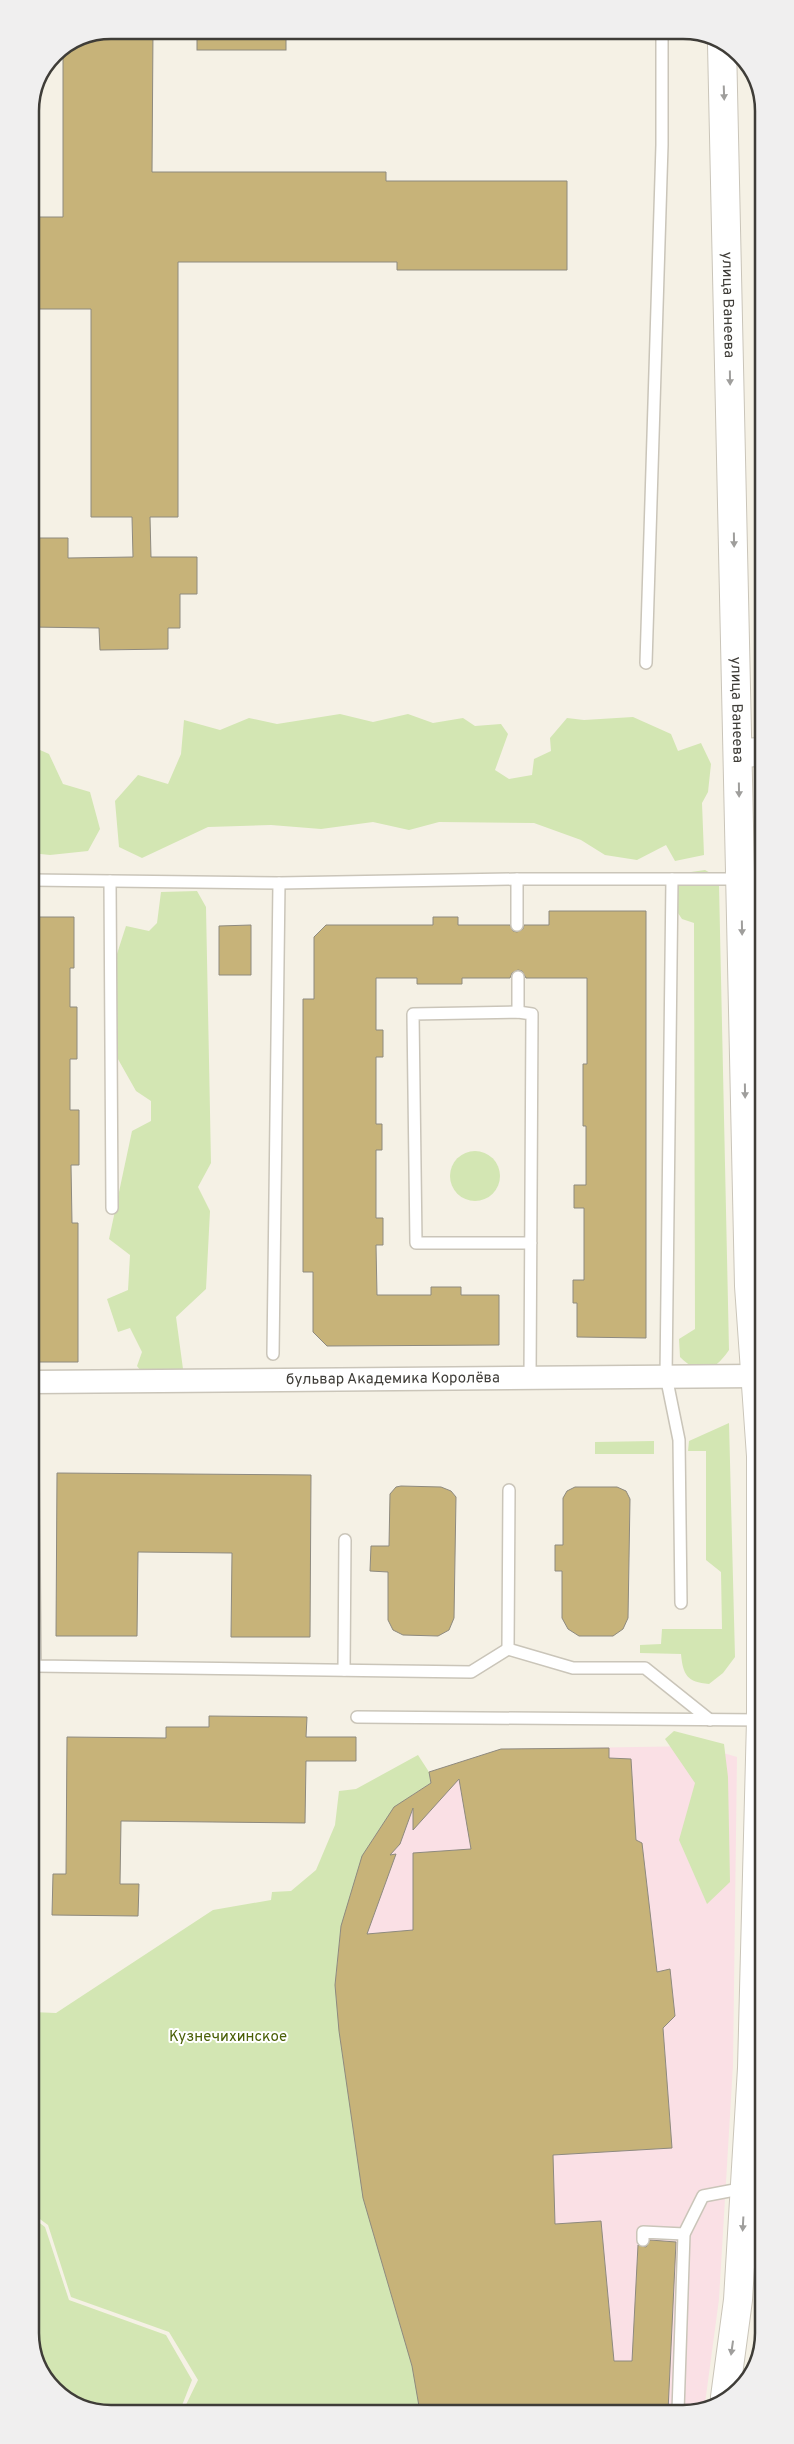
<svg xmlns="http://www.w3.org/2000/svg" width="794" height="2444" font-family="Overpass,sans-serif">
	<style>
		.industrial { fill: #fae0e5 }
		.green { fill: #d3e6b3 }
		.building { fill: #c7b379; stroke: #8e8a7f; fill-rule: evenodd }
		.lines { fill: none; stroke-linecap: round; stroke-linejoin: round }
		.service-casing { stroke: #cac5b9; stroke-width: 14 }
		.minor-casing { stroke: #cac5b9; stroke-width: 25 }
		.tertiary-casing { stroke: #cac5b9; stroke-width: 30 }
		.secondary-casing { stroke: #cac5b9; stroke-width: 30 }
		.service { stroke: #fff; stroke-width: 11 }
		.minor { stroke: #fff; stroke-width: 22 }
		.tertiary { stroke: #fff; stroke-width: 28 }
		.secondary { stroke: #fff; stroke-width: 28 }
		.oneway { fill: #9f9e9c }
		.labels { text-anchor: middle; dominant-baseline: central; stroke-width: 4; stroke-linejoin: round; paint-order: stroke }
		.street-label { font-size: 15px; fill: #3f3d38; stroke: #fff }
		.park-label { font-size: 15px; fill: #495f06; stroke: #fff }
		.rim { fill: none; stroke: #3f3d38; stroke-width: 2.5 }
	</style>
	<rect width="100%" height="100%" fill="#f5f1e5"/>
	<polygon class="industrial" points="700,1746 737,1757 733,2065 719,2299 704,2411 420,2413 339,2031 335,1985 341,1926 362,1856 394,1807 431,1783 429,1772 501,1749"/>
	<g class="green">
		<polygon points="340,714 373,722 408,714 433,723 463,718 475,726 501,724 508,734 495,770 509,779 532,775 534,759 551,751 550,738 567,718 584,720 633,717 671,734 678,751 701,743 711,764 708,792 702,803 704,855 675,861 666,845 637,860 605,855 581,840 534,823 439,822 409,830 373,822 321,829 271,825 208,827 142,858 119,847 115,801 138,775 168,784 181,754 184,720 220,730 249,718 277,724"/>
		<polygon points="31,746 49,754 63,784 90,792 100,829 88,851 50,855 31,853"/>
		<path d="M705 870 714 875 719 885 729 1350C714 1372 700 1377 680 1357L679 1339 695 1329 694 923 682 919 676 910V883L684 873Z"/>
		<polygon points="197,891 206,907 211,1163 198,1187 210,1211 206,1289 176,1317 183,1369 172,1384 151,1384 137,1366 142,1352 130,1328 118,1332 107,1299 128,1290 130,1255 109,1239 132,1131 151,1121 151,1101 136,1091 110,1045 115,960 126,926 149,931 157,923 161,892"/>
		<circle cx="475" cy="1176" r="25"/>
		<path d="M729 1423 735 1657 723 1673 709 1684C687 1682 683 1675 681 1654L640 1653V1645L661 1644 662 1629H722L721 1572 706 1560V1451H688L689 1441Z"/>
		<polygon points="654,1441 654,1454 595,1454 595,1442"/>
		<polygon points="674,1731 724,1744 728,1777 730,1882 707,1904 679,1840 695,1783 665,1739"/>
		<polygon points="418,1755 429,1772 431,1783 412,1795 411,1804 385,1821 371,1842 363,1886 341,1926 335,1985 422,2375 425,2412 182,2413 198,2380 169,2332 71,2297 48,2225 33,2214 32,2012 56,2013 213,1910 271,1900 272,1892 291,1891 316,1870 335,1825 339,1791 356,1789"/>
		<polygon points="33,2218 45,2227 69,2300 166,2335 192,2380 179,2413 105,2414 58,2394 33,2354"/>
	</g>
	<g class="building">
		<polygon points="110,30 153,30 152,172 386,172 386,181 567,181 567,270 397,270 397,262 178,262 178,517 150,517 151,557 197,557 197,594 180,594 180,628 168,628 168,649 100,650 99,628 31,627 31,538 68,538 68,558 133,557 132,517 91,517 91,309 30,309 30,217 63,217 63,49"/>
		<rect x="197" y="30" width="89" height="20"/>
		<polygon points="549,911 646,911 646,1338 577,1337 577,1303 573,1303 573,1280 584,1280 584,1208 574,1208 574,1185 586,1185 586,1126 583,1126 583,1064 587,1064 587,978 526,978 522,971 518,970 512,973 510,978 462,978 462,984 417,984 417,978 376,978 376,1030 383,1030 383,1057 376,1057 376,1124 382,1124 382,1150 376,1150 376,1218 383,1218 383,1245 376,1245 377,1295 431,1295 431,1287 461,1287 461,1295 499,1295 499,1345 327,1346 313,1332 313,1272 303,1272 303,999 314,999 314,937 326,925 433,925 433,917 458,917 458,925 510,925 513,931 517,932 523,929 524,925 549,925"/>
		<polygon points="31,917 74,917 74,968 70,968 70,1007 77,1007 77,1059 70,1059 70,1110 79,1110 79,1165 71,1165 72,1223 78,1223 78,1362 32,1362"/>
		<polygon points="251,925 251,975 219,975 219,926"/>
		<polygon points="57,1473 311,1475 310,1637 231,1637 232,1553 138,1552 137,1636 56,1636"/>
		<polygon points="401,1486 441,1487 451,1491 456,1497 454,1618 449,1630 438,1636 403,1635 393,1630 388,1620 388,1572 370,1571 371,1546 389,1546 390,1494 396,1487"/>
		<polygon points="575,1487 617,1487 626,1491 630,1499 628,1618 623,1629 613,1636 579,1636 568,1629 562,1618 562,1571 555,1571 555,1545 563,1545 563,1498 567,1491"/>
		<polygon points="209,1716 307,1717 306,1737 356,1737 356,1761 306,1761 305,1823 121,1821 120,1884 139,1884 138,1916 52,1915 53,1874 66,1874 67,1737 166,1738 166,1727 209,1727"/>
		<path d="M609 1748V1758L631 1759 636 1840 642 1843 657 1972 670 1969 675 2016 663 2028 672 2148 553 2155 555 2224 601 2221 614 2361H632L638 2245 646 2247 650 2240 676 2242 668 2411 420 2412 412 2366 363 2198 339 2031 335 1985 341 1926 362 1856 394 1807 431 1783 429 1772 501 1749ZM459 1779 471 1849 413 1853V1930L367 1934 396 1854 390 1855 400 1844 413 1808V1830Z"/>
	</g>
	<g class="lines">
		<defs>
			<g id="service">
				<polyline points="646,663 662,145 662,30"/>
				<polyline points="517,879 517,925"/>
				<polyline points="672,879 666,1376 679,1440 681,1603"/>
				<polyline points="31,880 279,883 517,879 741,879"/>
				<polyline points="110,881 112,1208"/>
				<polyline points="518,977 518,1012"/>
				<polyline points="273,1354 279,883"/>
				<polyline points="530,1378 532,1014 518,1012 413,1014 416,1243 531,1243"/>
				<polyline points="32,1382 35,1666 471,1672 508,1649 573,1668 645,1668 710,1720"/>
				<polyline points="508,1649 509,1490"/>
				<polyline points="344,1670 345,1540"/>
				<polyline points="357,1717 762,1720"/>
				<polyline points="643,2240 643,2232 684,2234"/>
				<polyline points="678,2411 684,2234 703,2196 745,2188"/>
			</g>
			<g id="minor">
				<path id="s1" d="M32 1382 756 1376"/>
			</g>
			<polyline id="tertiary" points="738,753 762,752"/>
			<g id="secondary">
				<path id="s2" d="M722 44 749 1286 761 1456V1720L752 2068 738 2300 725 2397"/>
			</g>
		</defs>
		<use href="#service" class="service-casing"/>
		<use href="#minor" class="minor-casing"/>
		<use href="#tertiary" class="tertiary-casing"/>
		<use href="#secondary" class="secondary-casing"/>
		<use href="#service" class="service"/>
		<use href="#minor" class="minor"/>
		<use href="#tertiary" class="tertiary"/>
		<use href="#secondary" class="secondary"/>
	</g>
	<defs><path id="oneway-solid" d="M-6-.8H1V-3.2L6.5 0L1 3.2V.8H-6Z" transform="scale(1.25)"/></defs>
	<g class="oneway">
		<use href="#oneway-solid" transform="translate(724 93) rotate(88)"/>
		<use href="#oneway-solid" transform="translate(730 378) rotate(89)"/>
		<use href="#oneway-solid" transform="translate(734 540) rotate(89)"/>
		<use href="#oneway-solid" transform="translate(739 790) rotate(89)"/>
		<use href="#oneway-solid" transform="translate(742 928) rotate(89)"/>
		<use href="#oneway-solid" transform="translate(745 1091) rotate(89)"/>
		<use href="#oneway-solid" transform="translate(743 2224) rotate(93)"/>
		<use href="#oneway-solid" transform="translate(732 2348) rotate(98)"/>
	</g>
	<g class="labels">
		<g class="street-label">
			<text stroke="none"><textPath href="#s2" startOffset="261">улица Ванеева</textPath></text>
			<text stroke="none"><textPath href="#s2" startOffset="666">улица Ванеева</textPath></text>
			<text stroke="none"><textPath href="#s1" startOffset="361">бульвар Академика Королёва</textPath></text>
		</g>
		<g class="park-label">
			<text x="228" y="2037">Кузнечихинское</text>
		</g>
	</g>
	<path d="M0 0H794V2444H0ZM111 39H683A72 72 0 0 1 755 111V2333A72 72 0 0 1 683 2405H111A72 72 0 0 1 39 2333V111A72 72 0 0 1 111 39Z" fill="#f0efef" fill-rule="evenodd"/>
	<path class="rim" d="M111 39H683A72 72 0 0 1 755 111V2333A72 72 0 0 1 683 2405H111A72 72 0 0 1 39 2333V111A72 72 0 0 1 111 39Z"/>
</svg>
